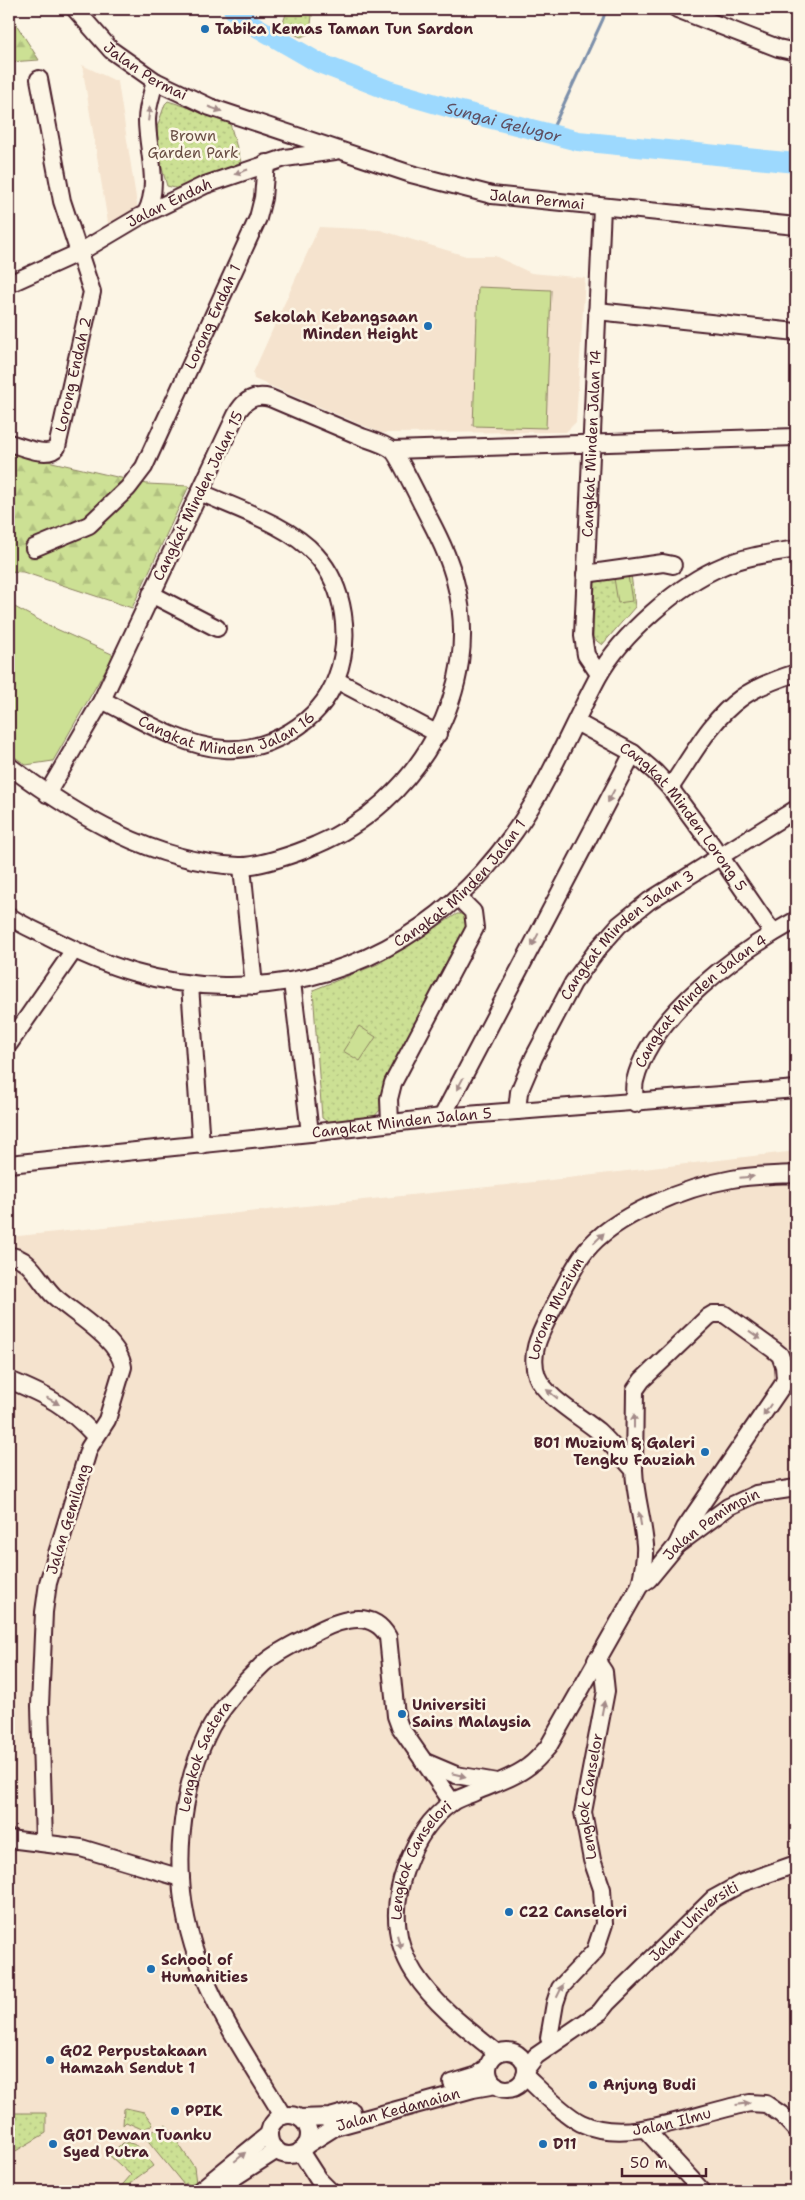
<svg xmlns="http://www.w3.org/2000/svg" width="805" height="2200" font-family="'Shantell Sans',sans-serif">
	<style>
		.built { fill: #f5e3ce }
		.grass { fill: url(#grass-dots); stroke: #8b8060 }
		.forest { fill: url(#forest-firs); stroke: #8b8060 }
		.garden { fill: #cce094; stroke: #8b8060 }
		.lines { fill: none; stroke-linecap: round; stroke-linejoin: round }
		.stream { stroke: #7c8faa; stroke-width: 3 }
		.river { stroke: #9dd9fe; stroke-width: 20 }
		.minor-casing { stroke: #4a1f2b; stroke-width: 20 }
		.minor { stroke: #fcf5e5; stroke-width: 16 }
		.oneway { fill: #a38a88 }
		.poi-dot { fill: #1f6fb2; stroke: #fcf5e5; stroke-width: 2 }
		.labels { text-anchor: middle; dominant-baseline: central; stroke-width: 5; stroke-linejoin: round; paint-order: stroke }
		.poi-label { font-size: 15px; font-weight: bold; fill: #4a1f2b; stroke: #fcf5e5; text-anchor: start }
		.street-label { font-size: 15px; fill: #4a1f2b; stroke: #fcf5e5 }
		.park-label { font-size: 15px; fill: #6a4f45; stroke: #fcf5e5 }
		.water-label { font-size: 16px; font-style: italic; fill: #5f4e60; stroke: #fcf5e5 }
	</style>
	<defs>
		<pattern id="grass-dots" width="8" height="8" patternUnits="userSpaceOnUse" patternTransform="scale(1.25)"><rect width="8" height="8" fill="#cce094"/><path d="M2 2h.1M6 6h.1" fill="none" stroke="#b1c080" stroke-width="1.8" stroke-linecap="round"/></pattern>
		<pattern id="forest-firs" width="22" height="20" patternUnits="userSpaceOnUse" patternTransform="scale(1.25)"><rect width="22" height="20" fill="#cce094"/><path d="M5 1l3.5 6h-7zM16 11l3.5 6h-7z" fill="#b1c080"/></pattern>
	</defs>
	<rect width="100%" height="100%" fill="#fcf5e5"/>
	<filter id="ink" filterUnits="userSpaceOnUse"><feTurbulence type="fractalNoise" baseFrequency=".02" numOctaves="2"/><feDisplacementMap in="SourceGraphic" scale="10" xChannelSelector="R" yChannelSelector="G"/><feConvolveMatrix kernelMatrix="1 2 1 2 8 2 1 2 1" color-interpolation-filters="sRGB"/></filter>
	<g filter="url(#ink)">
		<g class="built">
			<polygon points="82,65 118,82 139,217 110,235"/>
			<polygon points="319,227 380,230 466,256 495,256 531,273 585,278 576,422 566,432 381,433 254,379 253,373"/>
			<polygon points="796,1151 796,2191 9,2191 9,1237 534,1182"/>
		</g>
		<g class="grass">
			<polygon points="287,11 312,15 310,33 301,37 281,29"/>
			<polygon points="168,101 229,120 241,162 179,189 167,186 158,154 157,127 165,104"/>
			<polygon points="631,574 635,607 602,645 593,638 595,579"/>
			<polygon points="457,914 462,914 466,918 466,926 384,1082 381,1109 372,1119 330,1124 322,1118 313,990 378,964"/>
			<polygon points="126,2108 144,2112 153,2124 144,2130 126,2122 123,2125 124,2109"/>
			<polygon points="9,2113 46,2113 46,2133 9,2155"/>
			<polygon points="166,2125 194,2167 196,2183 193,2186 186,2183 184,2185 145,2137 155,2130 156,2131"/>
			<path d="M123 2143C139 2141 145 2155 153 2166L134 2180 126 2191H117L131 2175 110 2156Z"/>
		</g>
		<g class="forest">
			<polygon points="9,13 39,60 9,62"/>
			<polygon points="9,452 147,484 189,486 132,608 23,572 9,571"/>
		</g>
		<g class="garden">
			<polygon points="478,287 551,290 546,428 473,426"/>
			<polygon points="628,576 632,601 618,603 614,578"/>
			<polygon points="9,604 52,627 114,655 53,761 26,765 9,753"/>
			<polygon points="359,1026 376,1037 360,1061 343,1051"/>
		</g>
		<g class="lines">
			<polyline class="stream" points="550,134 603,19 606,9"/>
			<path class="river" id="s1" d="M233 9 241 18 319 63 388 90 457 110 578 141 796 163"/>
			<defs>
				<g id="minor">
					<path id="s2" d="M75 9 111 50 155 81 210 107 411 174 492 195 796 226"/>
					<polyline points="677,9 778,48 796,52"/>
					<path d="M146 213C161 185 147 150 147 120 147 107 152 94 155 81"/>
					<path id="s3" d="M9 284 80 252 139 217 205 185 285 158 335 151"/>
					<polyline points="597,311 796,332"/>
					<path id="s4" d="M9 443C21 446 48 459 57 447L92 292 62 201 39 79"/>
					<polyline points="393,450 796,437"/>
					<path id="s5" d="M34 548 89 525 128 488 144 467 258 218 263 198 266 163"/>
					<polyline points="585,574 663,563 673,565"/>
					<polyline points="151,594 217,628"/>
					<path id="s6" d="M599 674 586 655 583 636 602 207"/>
					<polyline points="336,680 438,734"/>
					<path id="s7" d="M102 700C140 719 181 746 224 749 269 752 320 722 336 679 352 638 345 587 316 555 289 525 237 509 200 492"/>
					<path id="s8" d="M576 722 633 753 655 772 670 788 720 856 773 933"/>
					<path d="M9 766C77 816 152 862 239 866 258 867 298 853 316 845 416 804 485 689 455 581 450 560 440 539 430 520 424 509 398 454 392 450 385 444 370 440 362 437 331 424 301 411 270 398 254 394 244 400 236 415L102 700 47 794"/>
					<path d="M670 788C691 758 710 720 741 698 757 686 777 679 796 673"/>
					<polyline points="242,867 254,986"/>
					<path id="s9" d="M9 916C21 925 35 930 48 937 107 967 158 985 224 986 360 988 466 916 534 802 558 761 576 718 598 677 621 635 679 584 723 566 746 556 772 553 796 549"/>
					<polyline points="292,982 310,1133"/>
					<polyline points="190,985 201,1145"/>
					<polyline points="9,1044 74,950"/>
					<path id="s10" d="M635 1104C635 1096 633 1088 635 1081 651 1014 740 951 796 920"/>
					<path id="s11" d="M517 1111 519 1092 534 1057 573 983 597 950 619 925 649 901 796 809"/>
					<polyline points="442,1117 633,753"/>
					<polyline points="390,1123 389,1099 393,1083 475,928 473,912 459,898"/>
					<path id="s12" d="M9 1164 310 1133 442 1117 796 1089"/>
					<path d="M9 1256C30 1256 40 1283 54 1296 74 1314 119 1339 123 1367L107 1420 89 1448 48 1583 44 1612 40 1706 44 1842"/>
					<path d="M9 1380C46 1395 68 1406 95 1436"/>
					<polyline points="634,1470 635,1390 642,1380 708,1317 713,1314 724,1314 774,1350 780,1355 784,1366 785,1379 782,1386 685,1528 677,1545"/>
					<path id="s13" d="M640 1585 649 1579 677 1545 728 1507 756 1494 796 1488"/>
					<polyline points="423,1761 456,1775 497,1782"/>
					<polyline points="9,1839 81,1848 181,1878"/>
					<path id="s14" d="M549 2038 555 2003 560 1988 595 1951 604 1924 602 1889 592 1860 583 1812 606 1691 604 1672 596 1660"/>
					<circle cx="507" cy="2070" r="19"/>
					<path id="s15" d="M497 2053C434 2003 373 1957 406 1867 415 1842 429 1819 451 1803 457 1798 467 1796 475 1792 493 1784 514 1778 529 1766 536 1761 542 1754 548 1747L640 1585C643 1572 646 1559 645 1545 643 1520 635 1496 634 1470 622 1457 611 1443 598 1431 581 1417 544 1396 537 1376 528 1351 543 1329 553 1308 563 1289 572 1269 585 1252 613 1215 687 1187 732 1179 753 1175 775 1175 796 1174"/>
					<path id="s16" d="M526 2069 536 2056 600 2012 607 2003 713 1899 742 1883 796 1864"/>
					<path id="s17" d="M525 2076C540 2090 563 2114 581 2123 629 2146 701 2111 750 2103L766 2104 782 2115 796 2130"/>
					<polyline points="452,2083 478,2075 488,2067"/>
					<circle cx="289" cy="2135" r="20"/>
					<path id="s18" d="M283 2116C237 2039 186 1972 181 1879 178 1832 187 1777 207 1735 217 1712 245 1681 263 1664 275 1653 290 1646 305 1638 329 1624 370 1604 388 1637L396 1716 400 1727 452 1802"/>
					<polyline points="300,2118 330,2117 352,2111"/>
					<polyline points="645,2129 702,2191"/>
					<path id="s19" d="M305 2146 335 2127 473 2089 496 2085"/>
					<polyline points="300,2151 318,2179 330,2191"/>
					<polyline points="199,2191 269,2134"/>
					<polyline points="216,2191 227,2182 277,2150"/>
				</g>
			</defs>
			<use href="#minor" class="minor-casing"/>
			<use href="#minor" class="minor"/>
		</g>
		<defs><path id="oneway-solid" d="M-6-.8H1V-3.2L6.5 0L1 3.2V.8H-6Z" transform="scale(1.25)"/></defs>
		<g class="oneway">
			<use href="#oneway-solid" transform="translate(215 109) rotate(19)"/>
			<use href="#oneway-solid" transform="translate(149 114) rotate(-83)"/>
			<use href="#oneway-solid" transform="translate(241 172) rotate(161)"/>
			<use href="#oneway-solid" transform="translate(611 796) rotate(118)"/>
			<use href="#oneway-solid" transform="translate(535 940) rotate(118)"/>
			<use href="#oneway-solid" transform="translate(460 1084) rotate(118)"/>
			<use href="#oneway-solid" transform="translate(747 1177) rotate(-5)"/>
			<use href="#oneway-solid" transform="translate(599 1238) rotate(-45)"/>
			<use href="#oneway-solid" transform="translate(755 1335) rotate(36)"/>
			<use href="#oneway-solid" transform="translate(552 1394) rotate(-141)"/>
			<use href="#oneway-solid" transform="translate(53 1401) rotate(29)"/>
			<use href="#oneway-solid" transform="translate(767 1410) rotate(123)"/>
			<use href="#oneway-solid" transform="translate(634 1421) rotate(-90)"/>
			<use href="#oneway-solid" transform="translate(640 1519) rotate(-100)"/>
			<use href="#oneway-solid" transform="translate(603 1708) rotate(-79)"/>
			<use href="#oneway-solid" transform="translate(459 1775) rotate(14)"/>
			<use href="#oneway-solid" transform="translate(399 1942) rotate(75)"/>
			<use href="#oneway-solid" transform="translate(560 1991) rotate(-64)"/>
			<use href="#oneway-solid" transform="translate(743 2104) rotate(-8)"/>
			<use href="#oneway-solid" transform="translate(240 2157) rotate(-40)"/>
		</g>
	</g>
	<g class="poi-dot">
		<circle cx="205" cy="29" r="5"/>
		<circle cx="428" cy="326" r="5"/>
		<circle cx="705" cy="1452" r="5"/>
		<circle cx="402" cy="1714" r="5"/>
		<circle cx="509" cy="1912" r="5"/>
		<circle cx="151" cy="1969" r="5"/>
		<circle cx="50" cy="2060" r="5"/>
		<circle cx="593" cy="2085" r="5"/>
		<circle cx="175" cy="2111" r="5"/>
		<circle cx="53" cy="2144" r="5"/>
		<circle cx="543" cy="2144" r="5"/>
	</g>
	<g class="labels">
		<g class="poi-label">
			<text x="215" y="29">Tabika Kemas Taman Tun Sardon</text>
			<text x="418" y="317" text-anchor="end">Sekolah Kebangsaan<tspan x="418" dy="17">Minden Height</tspan></text>
			<text x="695" y="1443" text-anchor="end">B01 Muzium &amp; Galeri<tspan x="695" dy="17">Tengku Fauziah</tspan></text>
			<text x="412" y="1705">Universiti<tspan x="412" dy="17">Sains Malaysia</tspan></text>
			<text x="519" y="1912">C22 Canselori</text>
			<text x="161" y="1960">School of<tspan x="161" dy="17">Humanities</tspan></text>
			<text x="60" y="2051">G02 Perpustakaan<tspan x="60" dy="17">Hamzah Sendut 1</tspan></text>
			<text x="603" y="2085">Anjung Budi</text>
			<text x="185" y="2111">PPIK</text>
			<text x="63" y="2135">G01 Dewan Tuanku<tspan x="63" dy="17">Syed Putra</tspan></text>
			<text x="553" y="2144">D11</text>
		</g>
		<g class="street-label">
			<text stroke="none"><textPath href="#s2" startOffset="95">Jalan Permai</textPath></text>
			<text stroke="none"><textPath href="#s2" startOffset="510">Jalan Permai</textPath></text>
			<text stroke="none"><textPath href="#s3" startOffset="180">Jalan Endah</textPath></text>
			<text stroke="none"><textPath href="#s5" startOffset="305">Lorong Endah 1</textPath></text>
			<text stroke="none"><textPath href="#s4" startOffset="125">Lorong Endah 2</textPath></text>
			<text stroke="none"><textPath href="#s6" startOffset="235">Cangkat Minden Jalan 14</textPath></text>
			<text transform="translate(198 496) rotate(-64)">Cangkat Minden Jalan 15</text>
			<text stroke="none"><textPath href="#s7" startOffset="136">Cangkat Minden Jalan 16</textPath></text>
			<text stroke="none"><textPath href="#s8" startOffset="146">Cangkat Minden Lorong 5</textPath></text>
			<text stroke="none"><textPath href="#s9" startOffset="496">Cangkat Minden Jalan 1</textPath></text>
			<text stroke="none"><textPath href="#s11" startOffset="214">Cangkat Minden Jalan 3</textPath></text>
			<text stroke="none"><textPath href="#s10" startOffset="129">Cangkat Minden Jalan 4</textPath></text>
			<text stroke="none"><textPath href="#s12" startOffset="395">Cangkat Minden Jalan 5</textPath></text>
			<text stroke="none"><textPath href="#s15" startOffset="930">Lorong Muzium</textPath></text>
			<text transform="translate(68 1519) rotate(-73)">Jalan Gemilang</text>
			<text stroke="none"><textPath href="#s13" startOffset="95">Jalan Pemimpin</textPath></text>
			<text stroke="none"><textPath href="#s18" startOffset="388">Lengkok Sastera</textPath></text>
			<text stroke="none"><textPath href="#s14" startOffset="261">Lengkok Canselor</textPath></text>
			<text stroke="none"><textPath href="#s15" startOffset="238">Lengkok Canselori</textPath></text>
			<text stroke="none"><textPath href="#s16" startOffset="225">Jalan Universiti</textPath></text>
			<text stroke="none"><textPath href="#s19" startOffset="101">Jalan Kedamaian</textPath></text>
			<text stroke="none"><textPath href="#s17" startOffset="166">Jalan Ilmu</textPath></text>
		</g>
		<g class="park-label">
			<text x="193" y="136">Brown<tspan x="193" dy="17">Garden Park</tspan></text>
		</g>
		<g class="water-label">
			<text stroke="none"><textPath href="#s1" startOffset="296">Sungai Gelugor</textPath></text>
		</g>
	</g>
	<rect width="805" height="2200" fill="none" stroke="#fcf5e5" stroke-width="30"/>
	<rect x="15" y="15" width="775" height="2170" fill="none" stroke="#4a1f2b" stroke-width="2" filter="url(#ink)"/>
	<path d="M622 2168v8h84v-8" fill="none" stroke="#4a1f2b" stroke-width="2.5"/>
	<text x="630" y="2168" font-size="15" fill="#4a1f2b" stroke="#fcf5e5" stroke-width="4" paint-order="stroke">50 m</text>
</svg>
